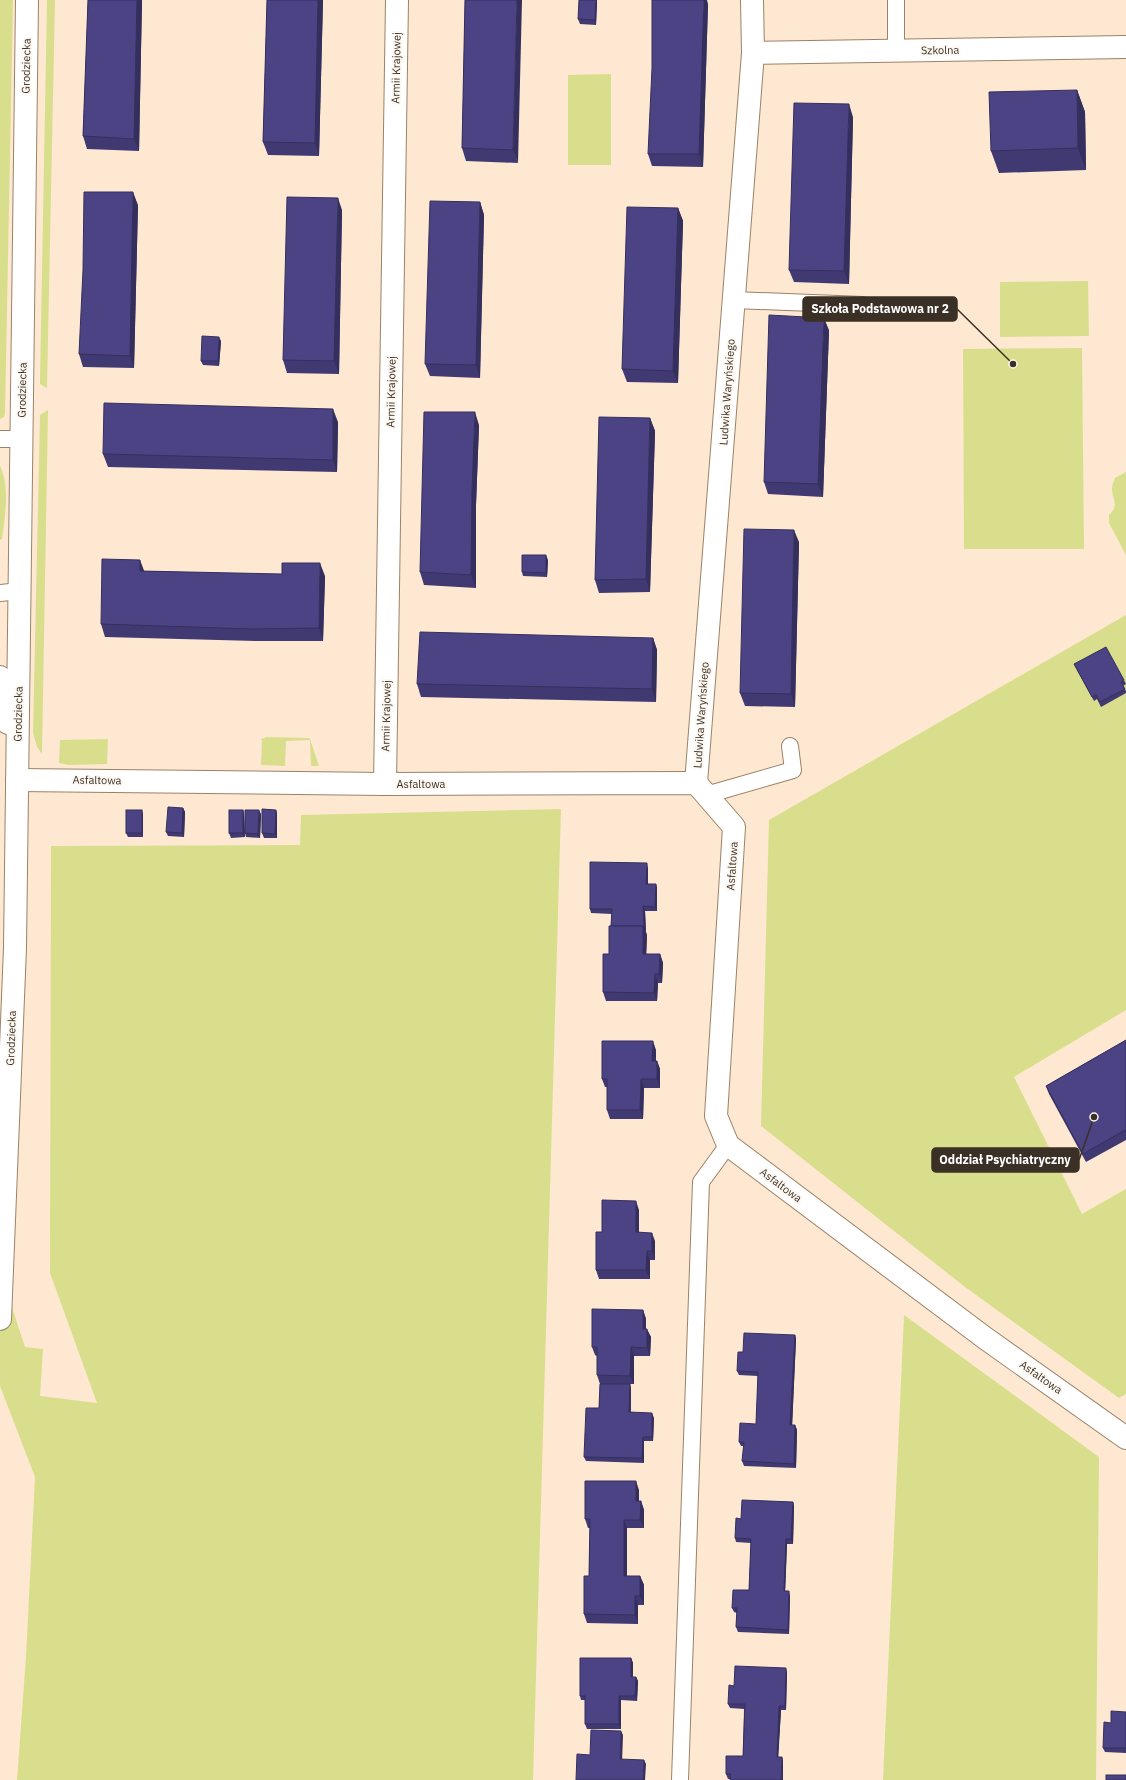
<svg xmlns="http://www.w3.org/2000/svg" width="1126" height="1780" font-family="'IBM Plex Sans',sans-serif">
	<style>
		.green { fill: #d9de8d }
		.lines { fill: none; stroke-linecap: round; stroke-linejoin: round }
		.service-casing { stroke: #9b8267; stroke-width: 18 }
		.minor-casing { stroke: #9b8267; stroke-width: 24 }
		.tertiary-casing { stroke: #9b8267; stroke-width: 24 }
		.service { stroke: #fff; stroke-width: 16 }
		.minor { stroke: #fff; stroke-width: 22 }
		.tertiary { stroke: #fff; stroke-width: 22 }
		.wall { fill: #413a72 }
		.shaded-wall { fill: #352f5d }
		.building { fill: #4c4385; stroke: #352f5d }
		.labels { text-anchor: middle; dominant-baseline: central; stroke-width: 4; stroke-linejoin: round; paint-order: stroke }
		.street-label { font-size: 11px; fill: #3b3025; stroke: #fef8f2 }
		.leader { fill: none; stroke: #3b3025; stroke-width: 1.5 }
		.callout-dot { fill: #3b3025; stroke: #fef8f2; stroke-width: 1.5 }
		.callout { fill: #3b3025; stroke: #3b3025; stroke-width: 1.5 }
		.callout-label { font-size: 12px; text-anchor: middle; font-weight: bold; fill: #fff }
	</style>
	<rect width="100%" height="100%" fill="#fee8d1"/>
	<g class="green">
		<polygon points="0,0 13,0 5,413 4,417 0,419"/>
		<polygon points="47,0 55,0 47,388 40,384 40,380"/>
		<polygon points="611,74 611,165 568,165 568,75"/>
		<polygon points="1088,281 1089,336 1000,337 1000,282"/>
		<polygon points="1082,348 1084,549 964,549 963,349"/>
		<polygon points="48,410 42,754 37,747 33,733 40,415"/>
		<path d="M0 466C10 485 5 518 2 539L0 540Z"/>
		<path d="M1126 472V555L1109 523V515C1120 504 1112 500 1112 488 1112 485 1114 481 1115 478Z"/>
		<polygon points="1126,615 1126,1010 1014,1077 1082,1214 1126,1189 1126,1394 1119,1398 965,1287 761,1126 769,820"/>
		<polygon points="266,737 309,738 310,739 319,766 311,766 310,740 286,741 285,766 261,765 262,740 260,740"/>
		<polygon points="108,739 107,764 69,765 59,763 60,740"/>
		<polygon points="561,809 533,1780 17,1780 26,1657 35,1477 0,1386 0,1271 25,1347 43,1349 40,1396 97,1403 50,1273 51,846 300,845 301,815"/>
		<polygon points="904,1315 1099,1457 1096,1780 883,1780"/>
	</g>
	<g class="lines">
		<defs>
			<g id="service">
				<polyline points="896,0 896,51"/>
				<polyline points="734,300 863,305"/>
				<polyline points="0,439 21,439"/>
				<polyline points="0,593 20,591"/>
				<polyline points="706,795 793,770 790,746"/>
				<polyline points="680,1780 701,1182 728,1145"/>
			</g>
			<g id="minor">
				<polyline points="753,53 1126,47"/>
				<polyline points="17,780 385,784 696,783 734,827 716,1116 728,1145 985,1338 1126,1438"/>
				<polyline points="696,783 753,53 752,0"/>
				<polyline points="385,784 397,0"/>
			</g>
			<g id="tertiary">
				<polyline points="0,677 8,723"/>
				<polyline points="0,1319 15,948 27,0"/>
			</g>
		</defs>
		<use href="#service" class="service-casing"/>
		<use href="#minor" class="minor-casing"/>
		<use href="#tertiary" class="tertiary-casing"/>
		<use href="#service" class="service"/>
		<use href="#minor" class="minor"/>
		<use href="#tertiary" class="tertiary"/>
	</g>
	<g class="wall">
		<polygon points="88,0 142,0 139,151 87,149 83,136"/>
		<polygon points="267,0 323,0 319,156 268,155 263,142"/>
		<polygon points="465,0 518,163 466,161 462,148"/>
		<polygon points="597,2 596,25 580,24 578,19"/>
		<polygon points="708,4 703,167 652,166 648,154"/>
		<polygon points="1077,90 1085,112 1086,170 999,173 991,151"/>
		<polygon points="853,117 849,284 794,282 789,270"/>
		<polygon points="480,202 484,215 480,378 430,376 425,364"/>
		<polygon points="138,205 134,368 83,367 79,354"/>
		<polygon points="678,208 683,221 678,383 627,382 622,369"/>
		<polygon points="342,210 339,374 287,373 283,360"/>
		<polygon points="829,330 823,497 768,494 764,482"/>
		<polygon points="221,341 219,366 203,365 201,361"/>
		<polygon points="650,418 655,431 650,592 599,593 595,580"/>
		<polygon points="338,422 337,472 108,467 103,454"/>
		<polygon points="479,425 476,505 476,588 424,585 420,572"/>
		<polygon points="799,542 795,707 745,706 740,693"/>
		<polygon points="548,560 547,577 523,576 522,572"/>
		<polygon points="144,571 325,576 323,641 256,641 105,637 101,624"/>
		<polygon points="653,638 657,650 656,702 421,697 417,684"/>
		<polygon points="1074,664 1124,680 1126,684 1123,686 1126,691 1126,693 1101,707 1097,699 1094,701 1076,668"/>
		<polygon points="183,808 185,812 184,837 168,836 166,832"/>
		<polygon points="243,810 244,814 245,837 231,838 229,833"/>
		<polygon points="276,810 277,814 277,838 264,838 262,833"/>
		<polygon points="143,814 143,837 128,837 126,833"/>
		<polygon points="261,814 260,838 246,837 245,833"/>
		<polygon points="648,868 648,884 656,884 657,888 657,911 645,911 646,932 647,935 646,954 660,954 663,963 662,983 658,983 657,1001 606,1001 603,992 609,954 612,914 591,913 590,909"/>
		<polygon points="1126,1040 1126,1140 1086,1162 1049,1094 1046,1086"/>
		<polygon points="656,1050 656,1061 657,1061 660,1069 660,1088 644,1088 643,1119 610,1119 607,1110 607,1087 605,1087 602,1079"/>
		<polygon points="639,1210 639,1232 655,1241 655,1260 650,1260 650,1279 599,1279 596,1270 602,1232"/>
		<polygon points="643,1310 646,1319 646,1329 651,1337 650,1356 634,1356 634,1384 630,1384 631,1389 631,1412 654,1418 653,1441 644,1441 644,1463 586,1461 584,1457 599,1408 600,1384 597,1375 597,1356 595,1355 592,1347"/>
		<polygon points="795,1335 796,1339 792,1425 795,1425 797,1430 796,1468 744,1466 742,1461 744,1446 741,1446 739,1442 756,1424 758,1376 739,1375 737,1371 743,1352"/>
		<polygon points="639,1490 639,1501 641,1501 644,1510 644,1528 627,1528 627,1576 640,1576 644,1585 644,1605 638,1605 638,1624 587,1623 584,1614 589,1576 590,1528 588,1528 585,1519"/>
		<polygon points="793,1502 794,1506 793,1544 787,1544 785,1591 790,1596 789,1634 738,1632 736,1627 737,1613 734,1612 732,1608 749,1590 751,1543 736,1542 735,1538"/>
		<polygon points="631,1658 633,1663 633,1677 636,1677 638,1681 637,1701 621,1700 621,1729 587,1729 585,1724 585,1700 581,1700 580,1696"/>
		<polygon points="787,1672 786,1710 781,1710 778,1757 782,1757 783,1761 730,1779 728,1779 726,1774 743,1756 744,1709 730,1708 728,1704 734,1686"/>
		<polygon points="1126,1712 1126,1753 1105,1752 1103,1748 1111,1723"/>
	</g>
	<g class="shaded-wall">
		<polygon points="137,0 142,0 139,151 134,139"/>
		<polygon points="318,0 323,0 319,156 315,143"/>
		<polygon points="517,0 522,0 518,163 513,150"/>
		<polygon points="596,0 597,0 597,2 596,25 595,20"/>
		<polygon points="704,0 707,0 708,4 703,167 699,154"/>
		<polygon points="1077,90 1085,112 1086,170 1078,148"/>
		<polygon points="849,104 853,117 849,284 844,271"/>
		<polygon points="133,192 138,205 134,368 130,356"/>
		<polygon points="338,198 342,210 339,374 334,361"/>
		<polygon points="480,202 484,215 480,378 476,365"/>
		<polygon points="678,208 683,221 678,383 673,371"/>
		<polygon points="824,318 829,330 823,497 818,484"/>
		<polygon points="219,337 221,341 219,366 218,361"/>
		<polygon points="333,409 338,422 337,472 333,460"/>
		<polygon points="475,412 479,425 476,505 476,588 471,575 472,492"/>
		<polygon points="650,418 655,431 650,592 646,579"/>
		<polygon points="794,530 799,542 795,707 791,694"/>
		<polygon points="546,555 548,560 547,577 546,573"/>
		<polygon points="140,560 145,573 140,571"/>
		<polygon points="320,563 325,576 323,641 319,628"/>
		<polygon points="653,638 657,650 656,702 652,689"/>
		<polygon points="183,808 185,812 184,837 182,833"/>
		<polygon points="142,810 143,814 143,837 142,833"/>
		<polygon points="243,810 244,814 245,837 243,833"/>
		<polygon points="259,810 261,814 260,838 258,834"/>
		<polygon points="276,810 277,814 277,838 275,834"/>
		<polygon points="647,863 648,868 648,888 646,884"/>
		<polygon points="656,884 657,888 657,911 655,907"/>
		<polygon points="643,906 645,911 646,932 644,928"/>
		<polygon points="643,926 647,935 646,963 643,954"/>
		<polygon points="660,954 663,963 662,983 659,974"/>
		<polygon points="655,974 658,983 657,1001 654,993"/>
		<polygon points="653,1041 656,1050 656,1069 652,1061"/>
		<polygon points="657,1061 660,1069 660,1088 657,1079"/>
		<polygon points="641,1079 644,1088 643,1119 640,1110"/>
		<polygon points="636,1201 639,1210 639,1241 636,1232"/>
		<polygon points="652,1233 655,1241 655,1260 652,1251"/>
		<polygon points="647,1251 650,1260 650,1279 646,1270"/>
		<polygon points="643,1310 646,1319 646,1337 643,1329"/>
		<polygon points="647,1329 651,1337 650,1356 647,1348"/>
		<polygon points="795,1335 796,1339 792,1429 790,1425"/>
		<polygon points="631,1347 634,1356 634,1384 630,1376"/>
		<polygon points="630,1384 631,1389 630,1417 629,1412"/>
		<polygon points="652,1413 654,1418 653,1441 652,1437"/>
		<polygon points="795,1425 797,1430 796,1468 794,1464"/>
		<polygon points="643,1437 644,1441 644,1463 642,1458"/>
		<polygon points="636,1481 639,1490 639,1509 636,1501"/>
		<polygon points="641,1501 644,1510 644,1528 640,1520"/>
		<polygon points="793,1502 794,1506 793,1544 791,1539"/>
		<polygon points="624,1520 627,1528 627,1585 624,1576"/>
		<polygon points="786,1539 787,1544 785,1596 784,1591"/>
		<polygon points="640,1576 644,1585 644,1605 640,1596"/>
		<polygon points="789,1591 790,1596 789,1634 788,1630"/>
		<polygon points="635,1596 638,1605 638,1624 635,1615"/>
		<polygon points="631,1658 633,1663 633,1681 631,1677"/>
		<polygon points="786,1668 787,1672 786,1710 785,1706"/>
		<polygon points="636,1677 638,1681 637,1701 635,1696"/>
		<polygon points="619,1696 621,1700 621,1729 619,1724"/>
		<polygon points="779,1706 781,1710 778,1762 777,1757"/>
		<polygon points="621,1731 623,1735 622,1763 620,1759"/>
		<polygon points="782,1757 783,1761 783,1780 781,1780"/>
		<polygon points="644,1760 646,1764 645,1780 643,1780"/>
	</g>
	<g class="building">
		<polygon points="88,0 137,0 134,139 83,136"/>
		<polygon points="267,0 318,0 315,143 263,142"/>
		<polygon points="465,0 517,0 513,150 462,148"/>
		<polygon points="579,0 596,0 595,20 578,19"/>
		<polygon points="652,0 704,0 699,154 648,154 652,68"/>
		<polygon points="1077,90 1078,148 991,151 989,92"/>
		<polygon points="794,103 849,104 844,271 789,270"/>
		<polygon points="84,192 133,192 130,356 79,354 83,270"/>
		<polygon points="287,197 338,198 334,361 283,360"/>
		<polygon points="430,201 480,202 476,365 425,364"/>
		<polygon points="627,207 678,208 673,371 622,369"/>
		<polygon points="769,315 824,318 818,484 764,482"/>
		<polygon points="202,336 219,337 218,361 201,361"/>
		<polygon points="104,403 333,409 333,460 103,454"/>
		<polygon points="424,412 475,412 472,492 471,575 420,572"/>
		<polygon points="599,417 650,418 646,579 595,580"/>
		<polygon points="744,529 794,530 791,694 740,693"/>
		<polygon points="522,555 546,555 546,573 522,572"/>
		<polygon points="102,559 140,560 140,571 282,574 282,563 320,563 319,628 251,629 101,624"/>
		<polygon points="420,632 653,638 652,689 417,684"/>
		<polygon points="1106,647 1124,680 1121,682 1125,689 1100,702 1096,695 1092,697 1074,664"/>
		<polygon points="168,807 183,808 182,833 166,832"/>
		<polygon points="262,809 276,810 275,834 262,833"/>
		<rect x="126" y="810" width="16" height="23"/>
		<rect x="229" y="810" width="14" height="23"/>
		<polygon points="245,810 259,810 258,834 245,833"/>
		<polygon points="590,862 647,863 646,884 656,884 655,907 643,906 644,928 643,926 611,926 612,909 590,909"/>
		<polygon points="609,926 643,926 643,954 660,954 659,974 655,974 654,993 603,992 603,954 609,954"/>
		<polygon points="1126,1040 1126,1132 1125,1130 1083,1154 1046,1086"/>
		<polygon points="602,1041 653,1041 652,1061 657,1061 657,1079 641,1079 640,1110 607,1110 607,1079 602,1079"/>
		<polygon points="602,1200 636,1201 636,1232 652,1233 652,1251 647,1251 646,1270 596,1270 596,1232 602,1232"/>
		<polygon points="592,1309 643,1310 643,1329 647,1329 647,1348 631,1347 630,1376 597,1375 597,1347 592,1347"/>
		<polygon points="744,1333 795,1335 790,1425 795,1425 794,1464 742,1461 744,1442 739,1442 740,1423 756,1424 758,1372 737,1371 738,1352 743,1352"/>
		<polygon points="600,1384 630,1384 629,1412 652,1413 652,1437 643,1437 642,1458 584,1457 586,1408 599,1408"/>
		<polygon points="585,1481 636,1481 636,1501 641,1501 640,1520 624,1520 624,1576 640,1576 640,1596 635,1596 635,1615 584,1614 584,1576 589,1576 590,1519 585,1519"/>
		<polygon points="742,1500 793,1502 791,1539 786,1539 784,1591 789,1591 788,1630 736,1627 737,1608 732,1608 733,1590 749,1590 751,1539 735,1538 736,1518 741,1519"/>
		<polygon points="580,1658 631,1658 631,1677 636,1677 635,1696 619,1696 619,1724 585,1724 585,1696 580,1696"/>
		<polygon points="735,1666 786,1668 785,1706 779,1706 777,1757 782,1757 781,1780 730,1780 731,1774 726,1774 726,1756 743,1756 745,1704 728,1704 729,1685 734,1686"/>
		<polygon points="1111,1711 1126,1712 1126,1748 1103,1748 1104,1722 1111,1723"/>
		<polygon points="591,1730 621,1731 620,1759 644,1760 643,1780 576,1780 577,1754 590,1755"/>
		<rect x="1106" y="1775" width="20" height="5"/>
	</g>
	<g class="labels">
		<g class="street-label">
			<text transform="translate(940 50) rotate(-1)">Szkolna</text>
			<text transform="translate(26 66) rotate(-89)">Grodziecka</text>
			<text transform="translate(396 68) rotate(-89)">Armii Krajowej</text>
			<text transform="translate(22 390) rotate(-89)">Grodziecka</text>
			<text transform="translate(391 392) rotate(-89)">Armii Krajowej</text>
			<text transform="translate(727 392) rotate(-86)">Ludwika Waryńskiego</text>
			<text transform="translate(18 714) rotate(-89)">Grodziecka</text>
			<text transform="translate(701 715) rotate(-86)">Ludwika Waryńskiego</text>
			<text transform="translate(386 716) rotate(-89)">Armii Krajowej</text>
			<text transform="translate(97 780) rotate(1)">Asfaltowa</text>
			<text x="421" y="784">Asfaltowa</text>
			<text transform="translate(732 866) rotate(-86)">Asfaltowa</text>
			<text transform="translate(11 1038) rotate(-88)">Grodziecka</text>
			<text transform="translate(781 1185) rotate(37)">Asfaltowa</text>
			<text transform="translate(1041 1377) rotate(35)">Asfaltowa</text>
		</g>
	</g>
	<path class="leader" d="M1013 364L957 309M1094 1117L1079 1160"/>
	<g class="callout-dot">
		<circle cx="1013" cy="364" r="4"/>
		<circle cx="1094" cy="1117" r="4"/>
	</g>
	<g class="callout">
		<rect x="803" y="297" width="154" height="24" rx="4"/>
		<rect x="932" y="1148" width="147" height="24" rx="4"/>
	</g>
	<g class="callout-label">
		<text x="880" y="313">Szkoła Podstawowa nr 2</text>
		<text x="1005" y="1164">Oddział Psychiatryczny</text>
	</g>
</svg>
